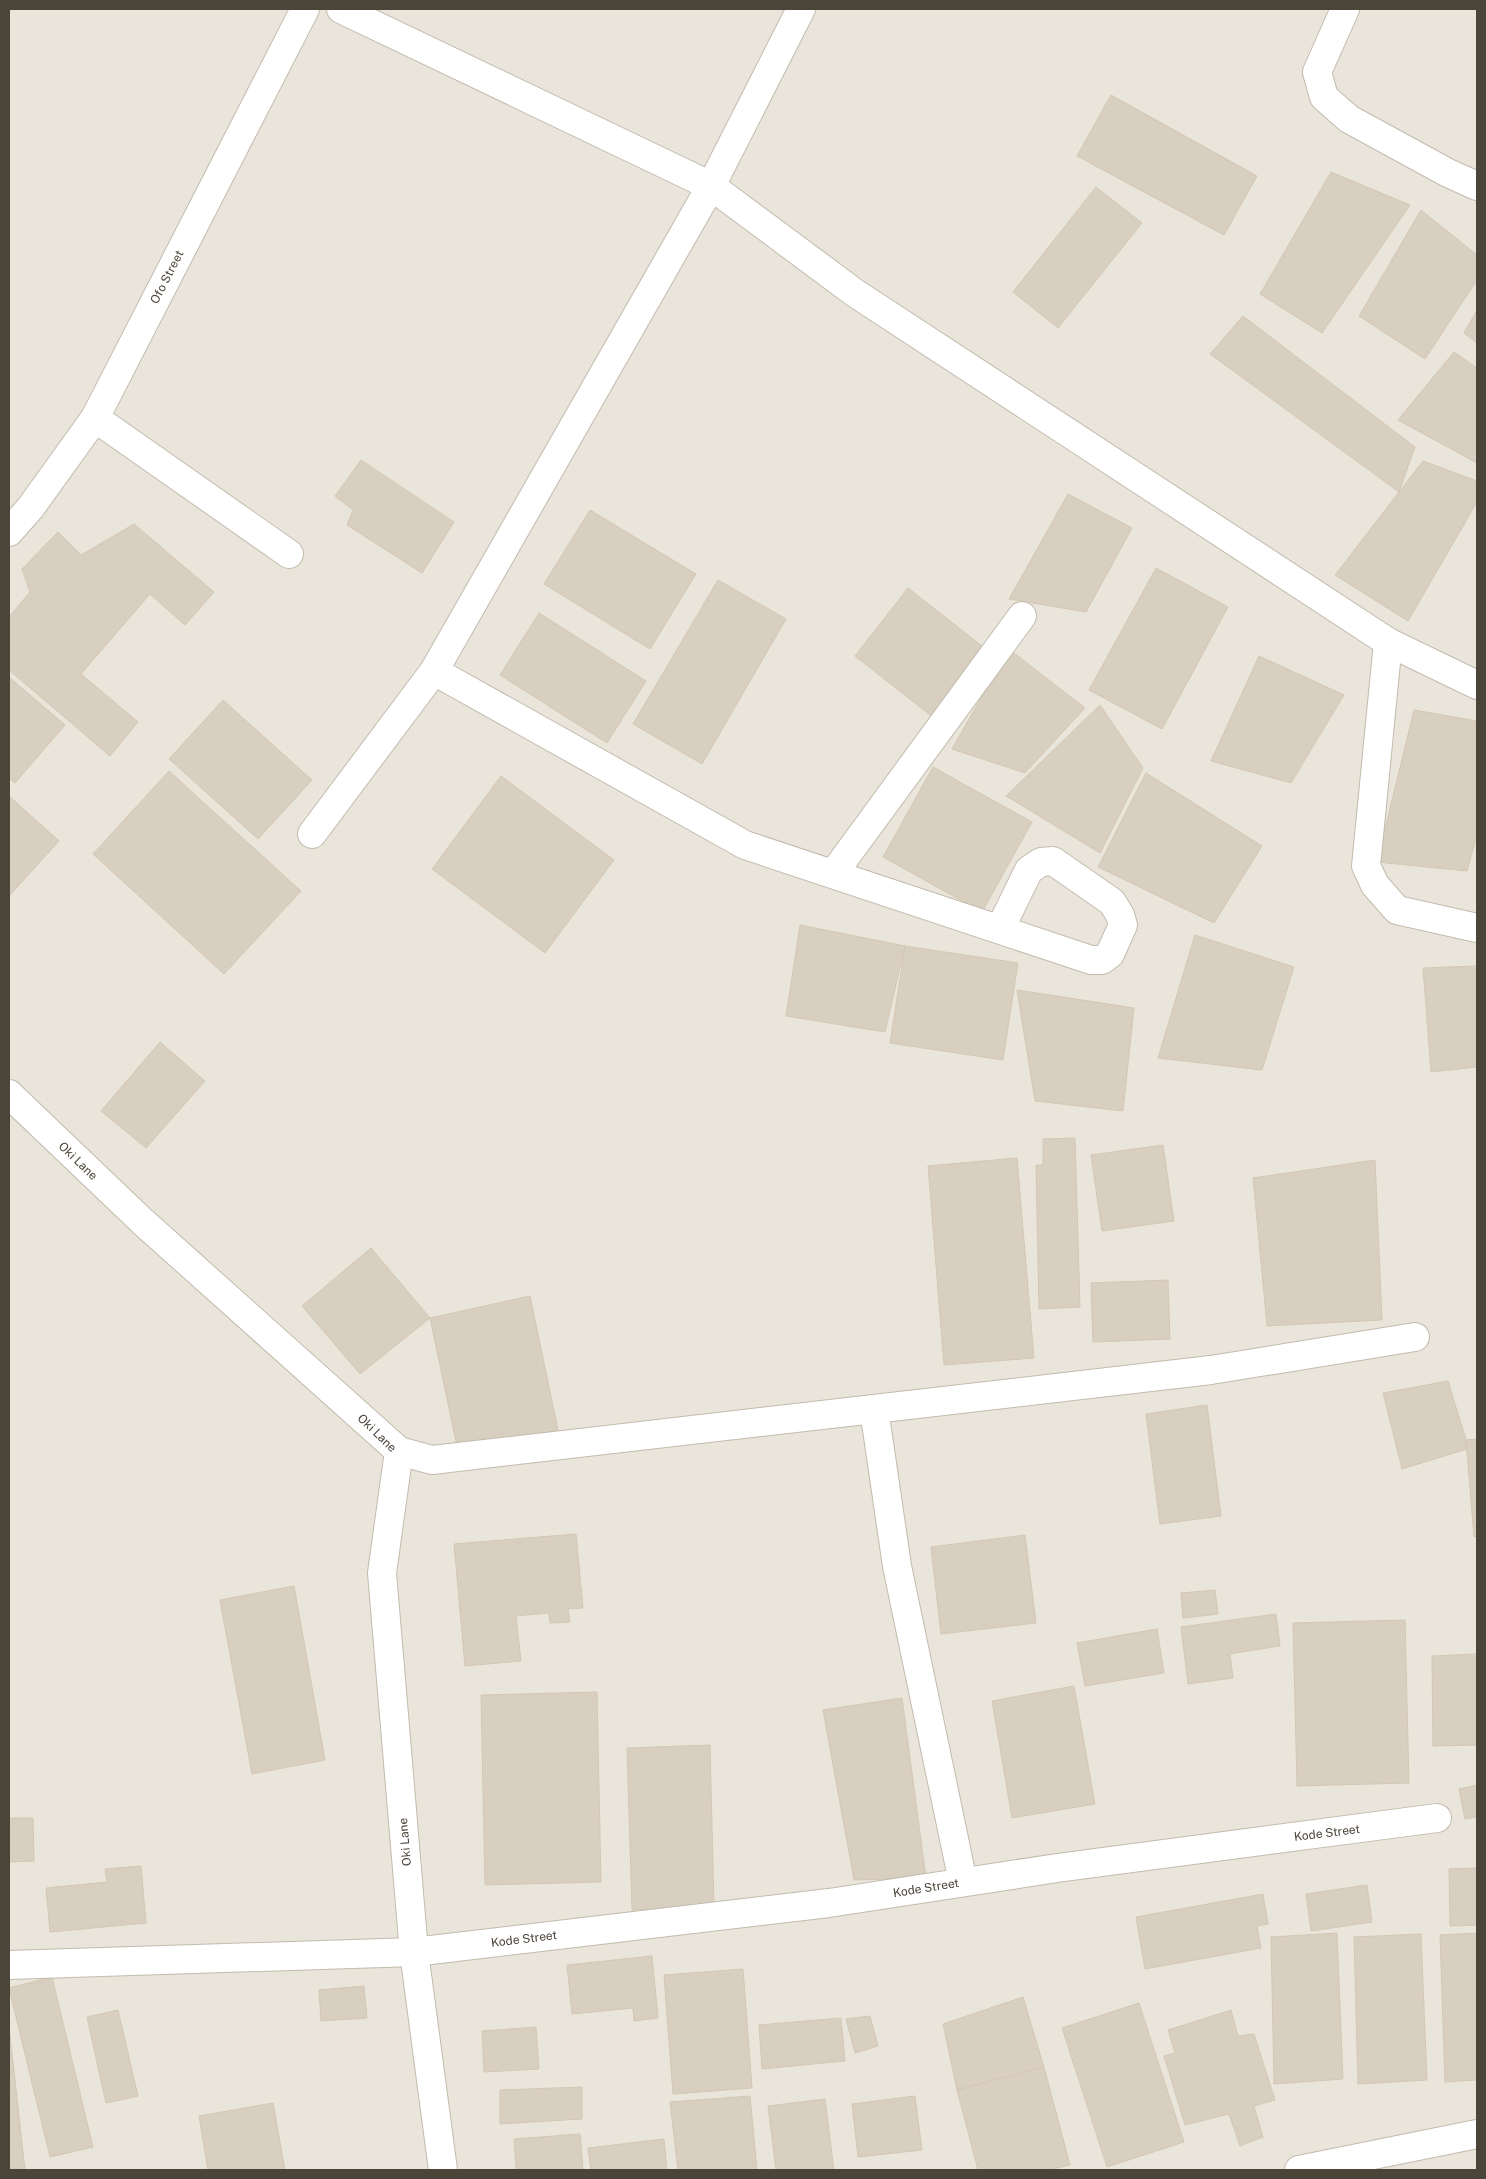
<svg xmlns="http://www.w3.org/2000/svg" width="1486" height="2179" font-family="'Public Sans',sans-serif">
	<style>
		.residential { fill: #eae5da }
		.building { fill: #d8cfc1; stroke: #d3c7b4 }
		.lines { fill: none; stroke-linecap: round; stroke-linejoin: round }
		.street-casing { stroke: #c2bbae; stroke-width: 30 }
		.street { stroke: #fff; stroke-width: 28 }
		.labels { text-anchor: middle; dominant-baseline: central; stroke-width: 4.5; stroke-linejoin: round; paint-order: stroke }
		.street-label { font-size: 12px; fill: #4b4439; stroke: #fff }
	</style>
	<rect width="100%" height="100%" fill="#f6f3ec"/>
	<rect class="residential" x="9" y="9" width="1468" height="2161"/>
	<g class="building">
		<polygon points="1111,95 1257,176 1224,235 1077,156"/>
		<polygon points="1331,172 1410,205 1322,333 1260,294"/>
		<polygon points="1096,187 1142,223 1058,328 1013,292"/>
		<polygon points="1421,210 1477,255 1477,280 1425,359 1359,316"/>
		<polygon points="1477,310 1477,343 1464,333"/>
		<polygon points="1243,316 1415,447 1399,492 1210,354"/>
		<polygon points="1454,352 1477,368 1477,463 1398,420"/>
		<polygon points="361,460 454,522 422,573 347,525 353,510 335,496"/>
		<polygon points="1423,461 1477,481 1477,502 1408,621 1335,575"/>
		<polygon points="1068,494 1132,528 1086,612 1009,599"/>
		<polygon points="590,510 696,574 650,649 544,584"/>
		<polygon points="134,524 214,592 185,625 150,594 81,674 138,722 110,756 9,670 9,617 30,592 22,569 58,532 81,555"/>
		<polygon points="1156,568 1228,607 1162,729 1089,690"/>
		<polygon points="718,580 786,619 702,764 633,724"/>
		<polygon points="908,588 987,650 934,718 855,656"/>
		<polygon points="539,613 646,681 607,743 500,675"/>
		<polygon points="1009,649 1085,708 1025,773 952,749"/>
		<polygon points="1259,656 1344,695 1291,783 1211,761"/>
		<polygon points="9,677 65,725 15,783 9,778"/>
		<polygon points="223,700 312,780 258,839 169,759"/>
		<polygon points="1100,705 1143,768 1100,853 1006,796"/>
		<polygon points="1414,710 1477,721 1477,835 1467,871 1377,862"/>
		<polygon points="933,767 1032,822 982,912 883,857"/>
		<polygon points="169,771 301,891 224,974 93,854"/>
		<polygon points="1146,773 1262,846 1214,923 1098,867"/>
		<polygon points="501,776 614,860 545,953 432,869"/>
		<polygon points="9,796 59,841 9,896"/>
		<polygon points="800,925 905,946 885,1032 786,1016"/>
		<polygon points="1195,935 1294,967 1262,1070 1158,1058"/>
		<polygon points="905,946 1018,963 1003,1060 890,1043"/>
		<polygon points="1477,966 1477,1067 1431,1072 1423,968"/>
		<polygon points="1017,990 1134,1008 1123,1111 1035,1101"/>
		<polygon points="160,1042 205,1081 146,1148 101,1111"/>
		<polygon points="1075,1138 1080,1307 1039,1309 1036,1165 1043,1165 1043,1139"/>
		<polygon points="1163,1145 1174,1221 1102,1231 1091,1155"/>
		<polygon points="1017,1158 1034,1358 944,1365 928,1166"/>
		<polygon points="1375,1160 1382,1320 1267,1326 1253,1178"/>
		<polygon points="371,1248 430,1318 360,1374 302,1306"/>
		<polygon points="1168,1280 1170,1339 1093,1342 1091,1283"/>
		<polygon points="530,1296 558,1430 458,1451 430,1318"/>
		<polygon points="1448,1381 1466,1440 1467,1449 1402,1469 1383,1393"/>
		<polygon points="1207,1405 1221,1516 1160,1524 1146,1414"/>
		<polygon points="1477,1439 1477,1536 1474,1537 1466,1440"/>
		<polygon points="576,1534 583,1608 568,1609 570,1622 550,1623 549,1613 516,1616 521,1661 465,1666 454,1544"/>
		<polygon points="1025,1535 1036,1623 941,1634 931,1547"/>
		<polygon points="294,1586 325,1760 252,1774 220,1600"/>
		<polygon points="1215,1590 1218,1614 1183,1618 1181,1593"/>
		<polygon points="1276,1614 1280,1646 1230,1654 1233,1678 1188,1684 1181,1627"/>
		<polygon points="1405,1620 1409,1783 1297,1786 1293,1623"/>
		<polygon points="1157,1629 1164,1673 1085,1686 1077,1643"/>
		<polygon points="1477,1654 1477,1745 1433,1746 1432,1656"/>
		<polygon points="1074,1686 1095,1804 1012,1818 992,1701"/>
		<polygon points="597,1692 601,1882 485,1885 481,1695"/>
		<polygon points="902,1698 926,1878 854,1880 823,1710"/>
		<polygon points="710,1745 714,1907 632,1910 627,1748"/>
		<polygon points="1477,1785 1477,1817 1465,1819 1459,1789"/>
		<polygon points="9,1818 33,1818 34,1861 9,1862"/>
		<polygon points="141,1866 146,1923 50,1932 46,1888 107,1882 105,1869"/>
		<polygon points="1477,1868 1477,1925 1450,1926 1449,1869"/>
		<polygon points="1367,1885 1372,1922 1311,1931 1306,1894"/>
		<polygon points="1263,1894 1268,1924 1257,1926 1261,1948 1145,1969 1136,1917"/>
		<polygon points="1337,1933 1343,2079 1274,2084 1271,1937"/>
		<polygon points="1477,1933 1477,2080 1445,2082 1440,1935"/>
		<polygon points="1421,1934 1427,2080 1358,2084 1354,1937"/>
		<polygon points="652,1956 658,2018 634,2021 633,2008 572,2014 567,1965"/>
		<polygon points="743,1969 752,2088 673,2094 664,1975"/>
		<polygon points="52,1977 93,2147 50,2157 9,1988"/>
		<polygon points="364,1986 367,2018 321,2021 319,1990"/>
		<polygon points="1023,1997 1044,2067 957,2090 943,2024"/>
		<polygon points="1139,2003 1184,2142 1107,2167 1062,2028"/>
		<polygon points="118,2010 138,2096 106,2103 87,2017"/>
		<polygon points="1231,2010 1238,2036 1254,2034 1275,2100 1254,2106 1263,2137 1240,2146 1229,2114 1185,2125 1164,2056 1175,2053 1168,2030"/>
		<polygon points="870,2016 878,2046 855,2053 846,2019"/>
		<polygon points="841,2018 845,2061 762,2069 759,2025"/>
		<polygon points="9,2026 25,2170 9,2170"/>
		<polygon points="536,2027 539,2069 484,2072 482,2031"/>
		<polygon points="1044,2067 1070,2165 1048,2170 978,2170 957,2090"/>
		<polygon points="582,2087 582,2119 500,2124 500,2090"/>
		<polygon points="750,2096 757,2170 678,2170 670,2102"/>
		<polygon points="915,2096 922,2150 858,2157 852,2104"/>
		<polygon points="825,2099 834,2170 776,2170 768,2106"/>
		<polygon points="273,2103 285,2170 208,2170 199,2116"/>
		<polygon points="580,2134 583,2170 516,2170 514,2139"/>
		<polygon points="664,2139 667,2170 591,2170 588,2148"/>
	</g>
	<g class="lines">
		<defs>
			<g id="street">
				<polyline points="341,9 711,186 855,293 1388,642 1477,685"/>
				<polyline points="1345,9 1317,72 1324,97 1349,119 1448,173 1477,186"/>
				<polyline points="95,418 289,554"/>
				<polyline points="9,532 31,507 95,418 305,9"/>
				<polyline points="1388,642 1366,866 1375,885 1397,910 1477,928"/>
				<polyline points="434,671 745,845 1091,960 1102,960 1110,954 1123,925 1120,915 1112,902 1053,861 1041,862 1029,870 1000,929"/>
				<polyline points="312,834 434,671 711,186 801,9"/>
				<polyline points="833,874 1022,616"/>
				<polyline points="9,1094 143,1222 399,1451 432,1460 874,1409 897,1566 963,1882"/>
				<polyline points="874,1409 1211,1370 1415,1337"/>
				<polyline points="399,1451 382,1573 414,1952 443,2170"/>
				<polyline points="9,1965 414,1952 829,1903 1057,1868 1437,1818"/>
				<polyline points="1299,2170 1477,2134"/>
			</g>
		</defs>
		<use href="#street" class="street-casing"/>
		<use href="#street" class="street"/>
	</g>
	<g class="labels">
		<g class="street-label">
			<text transform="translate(167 277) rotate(-63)">Ofo Street</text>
			<text transform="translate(78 1161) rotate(44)">Oki Lane</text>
			<text transform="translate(377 1433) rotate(44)">Oki Lane</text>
			<text transform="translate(1327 1833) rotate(-7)">Kode Street</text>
			<text transform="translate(405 1842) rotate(-95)">Oki Lane</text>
			<text transform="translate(926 1888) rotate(-9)">Kode Street</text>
			<text transform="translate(524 1939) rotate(-7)">Kode Street</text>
		</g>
	</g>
	<rect width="1486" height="2179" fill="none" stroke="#4b4439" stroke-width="20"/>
</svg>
